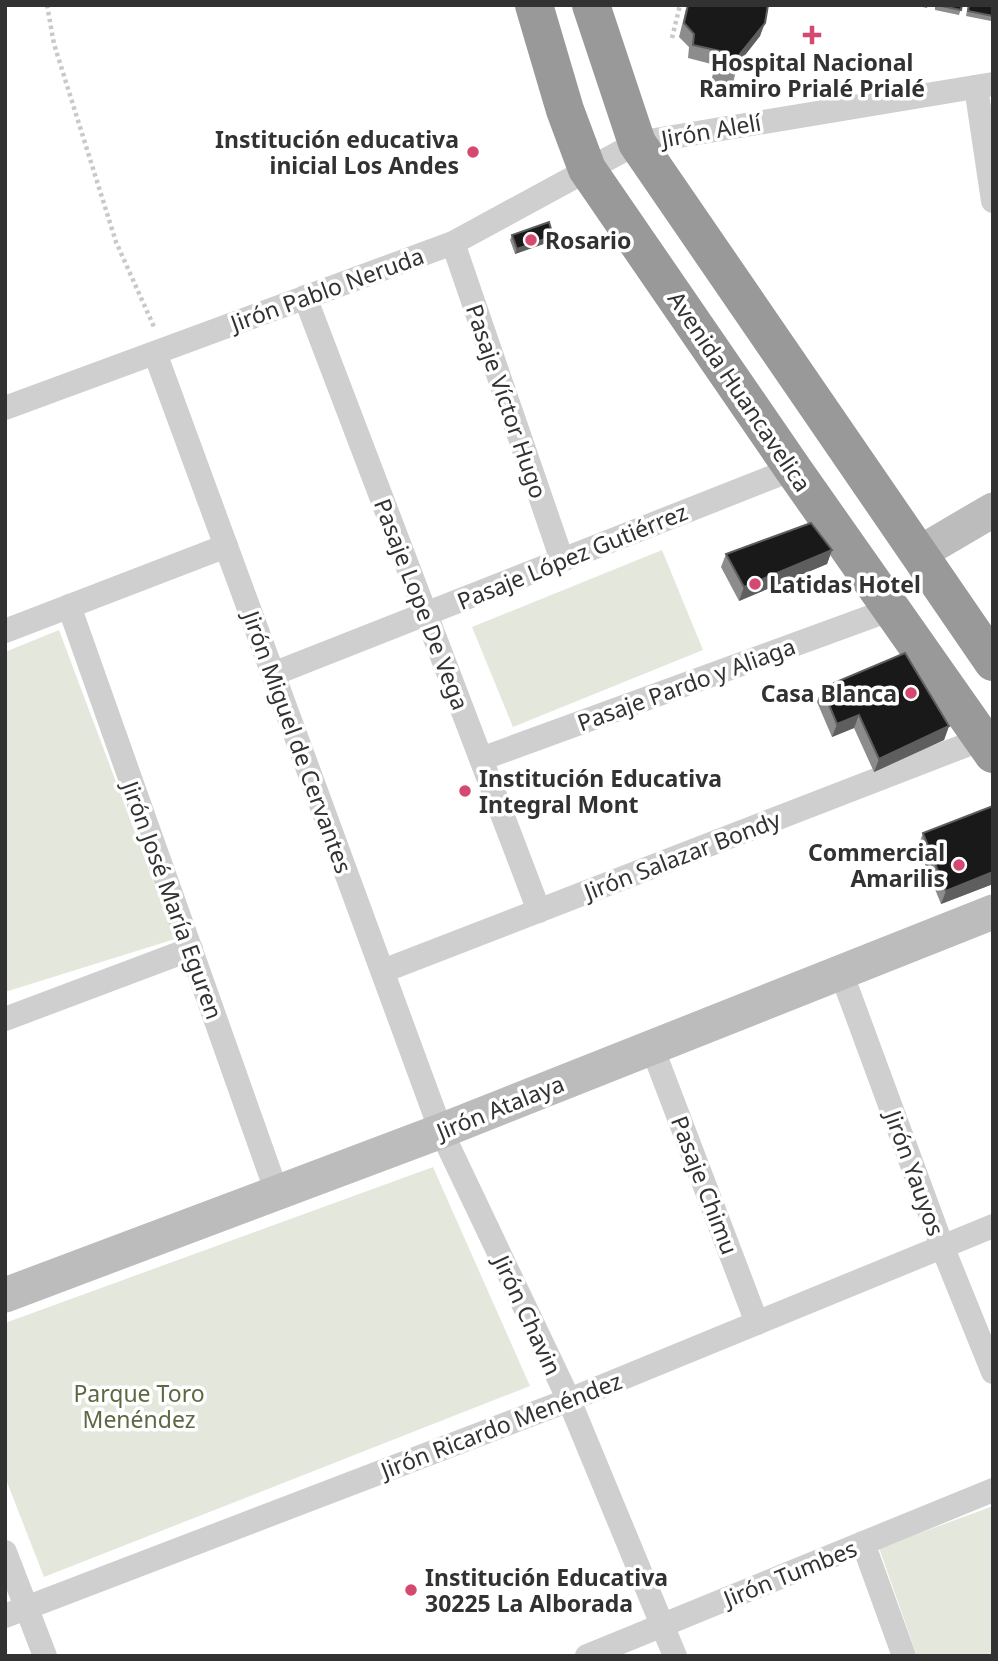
<svg xmlns="http://www.w3.org/2000/svg" width="998" height="1661" font-family="'Noto Sans',sans-serif">
	<style>
		.green { fill: #e4e8dc }
		.lines { fill: none; stroke-linecap: round; stroke-linejoin: round }
		.path { stroke: #c9c9c9; stroke-width: 4.5; stroke-dasharray: 3.5 3.5; stroke-linecap: butt }
		.street { stroke: #cfcfcf; stroke-width: 24 }
		.secondary { stroke: #bcbcbc; stroke-width: 35 }
		.highway { stroke: #999; stroke-width: 38 }
		.wall { fill: #8c8c8c }
		.shaded-wall { fill: #5e5e5e }
		.building { fill: #191919; stroke: #5e5e5e; stroke-width: 2 }
		.poi-dot { fill: #d44970; stroke: #fff; stroke-width: 2.5 }
		.labels { text-anchor: middle; dominant-baseline: central; stroke-width: 7; stroke-linejoin: round; paint-order: stroke }
		.poi-label { font-size: 23px; font-weight: bold; fill: #323232; stroke: #fff; text-anchor: start }
		.street-label { font-size: 23px; fill: #323232; stroke: #fff }
		.park-label { font-size: 23px; fill: #5d6943; stroke: #fff }
	</style>
	<rect width="100%" height="100%" fill="#fff"/>
	<g class="green">
		<polygon points="662,550 703,650 513,727 472,627"/>
		<polygon points="59,630 175,939 5,992 5,652"/>
		<polygon points="433,1167 530,1386 44,1577 5,1477 5,1323"/>
		<polygon points="993,1506 993,1656 917,1656 879,1548"/>
	</g>
	<g class="lines">
		<g class="path">
			<polyline points="47,5 54,44 116,242 155,329"/>
			<polyline points="672,38 680,5"/>
		</g>
		<g class="street">
			<polyline points="976,87 993,201"/>
			<polyline points="453,243 562,560"/>
			<polyline points="305,297 539,911"/>
			<polyline points="155,353 441,1131 569,1400 675,1656"/>
			<polyline points="5,408 453,243 637,143 993,84"/>
			<polyline points="69,606 277,1193"/>
			<polyline points="5,631 226,546"/>
			<polyline points="273,674 793,469"/>
			<polyline points="481,759 892,609"/>
			<polyline points="383,971 982,739"/>
			<polyline points="841,972 942,1246 993,1372"/>
			<polyline points="5,1019 191,949"/>
			<polyline points="652,1047 757,1323"/>
			<polyline points="863,1543 904,1656"/>
			<polyline points="5,1552 45,1656"/>
			<polyline points="5,1616 569,1400 993,1226"/>
			<polyline points="587,1656 993,1490"/>
		</g>
		<g class="secondary">
			<polyline points="918,554 993,510"/>
			<polyline points="5,1295 441,1131 993,912"/>
		</g>
		<g class="highway">
			<polyline points="534,5 565,110 587,169 793,469 993,754"/>
			<polyline points="591,5 637,143 993,662"/>
		</g>
	</g>
	<g class="wall">
		<polygon points="687,5 768,5 760,36 738,64 732,86 711,82 715,65 688,58 689,47 679,37"/>
		<polygon points="914,5 928,5 927,8"/>
		<polygon points="935,5 962,5 959,15 935,10"/>
		<polygon points="968,5 993,5 993,16 991,21 966,16"/>
		<polygon points="512,235 552,241 515,254 510,240"/>
		<polygon points="832,550 827,564 739,601 721,567 726,554"/>
		<polygon points="822,688 949,726 944,740 874,772 854,728 832,737 817,702"/>
		<polygon points="993,806 993,884 941,904 918,847 923,833"/>
	</g>
	<g class="shaded-wall">
		<polygon points="765,23 760,36 735,68 740,54"/>
		<polygon points="553,236 552,241 515,254 517,249"/>
		<polygon points="832,550 827,564 739,601 744,587"/>
		<polygon points="859,715 854,728 832,737 837,724"/>
		<polygon points="949,726 944,740 874,772 879,759"/>
		<polygon points="993,872 993,884 941,904 946,891"/>
	</g>
	<g class="building">
		<polygon points="688,5 768,5 765,23 740,54 737,72 716,69 720,51 693,45 694,34 684,23"/>
		<polygon points="937,5 962,5 961,10"/>
		<polygon points="969,5 993,5 993,16 968,11"/>
		<polygon points="549,222 553,236 517,249 512,235"/>
		<polygon points="811,523 832,550 744,587 726,554"/>
		<polygon points="905,653 949,726 879,759 859,715 837,724 822,688"/>
		<polygon points="993,806 993,872 946,891 923,833"/>
	</g>
	<g class="poi-dot">
		<path d="M808.5 24.5h7v7h7v7h-7v7h-7v-7h-7v-7h7z"/>
		<circle cx="473" cy="152" r="7"/>
		<circle cx="531" cy="240" r="7"/>
		<circle cx="755" cy="584" r="7"/>
		<circle cx="911" cy="693" r="7"/>
		<circle cx="465" cy="791" r="7"/>
		<circle cx="959" cy="865" r="7"/>
		<circle cx="411" cy="1590" r="7"/>
	</g>
	<g class="labels">
		<g class="poi-label">
			<text x="812" y="62" text-anchor="middle">Hospital Nacional<tspan x="812" dy="26">Ramiro Prialé Prialé</tspan></text>
			<text x="459" y="139" text-anchor="end">Institución educativa<tspan x="459" dy="26">inicial Los Andes</tspan></text>
			<text x="545" y="240">Rosario</text>
			<text x="769" y="584">Latidas Hotel</text>
			<text x="897" y="693" text-anchor="end">Casa Blanca</text>
			<text x="479" y="778">Institución Educativa<tspan x="479" dy="26">Integral Mont</tspan></text>
			<text x="945" y="852" text-anchor="end">Commercial<tspan x="945" dy="26">Amarilis</tspan></text>
			<text x="425" y="1577">Institución Educativa<tspan x="425" dy="26">30225 La Alborada</tspan></text>
		</g>
		<g class="street-label">
			<text transform="translate(711 130) rotate(-10)">Jirón Alelí</text>
			<text transform="translate(327 289) rotate(-20)">Jirón Pablo Neruda</text>
			<text transform="translate(740 391) rotate(56)">Avenida Huancavelica</text>
			<text transform="translate(507 401) rotate(71)">Pasaje Víctor Hugo</text>
			<text transform="translate(572 556) rotate(-22)">Pasaje López Gutiérrez</text>
			<text transform="translate(422 604) rotate(69)">Pasaje Lope De Vega</text>
			<text transform="translate(686 684) rotate(-20)">Pasaje Pardo y Aliaga</text>
			<text transform="translate(298 742) rotate(70)">Jirón Miguel de Cervantes</text>
			<text transform="translate(682 855) rotate(-21)">Jirón Salazar Bondy</text>
			<text transform="translate(173 900) rotate(70)">Jirón José María Eguren</text>
			<text transform="translate(500 1107) rotate(-22)">Jirón Atalaya</text>
			<text transform="translate(915 1173) rotate(70)">Jirón Yauyos</text>
			<text transform="translate(705 1185) rotate(69)">Pasaje Chimu</text>
			<text transform="translate(528 1315) rotate(65)">Jirón Chavin</text>
			<text transform="translate(501 1425) rotate(-21)">Jirón Ricardo Menéndez</text>
			<text transform="translate(790 1573) rotate(-22)">Jirón Tumbes</text>
		</g>
		<g class="park-label">
			<text x="139" y="1393">Parque Toro<tspan x="139" dy="26">Menéndez</tspan></text>
		</g>
	</g>
	<rect width="998" height="1661" fill="none" stroke="#323232" stroke-width="14"/>
</svg>
